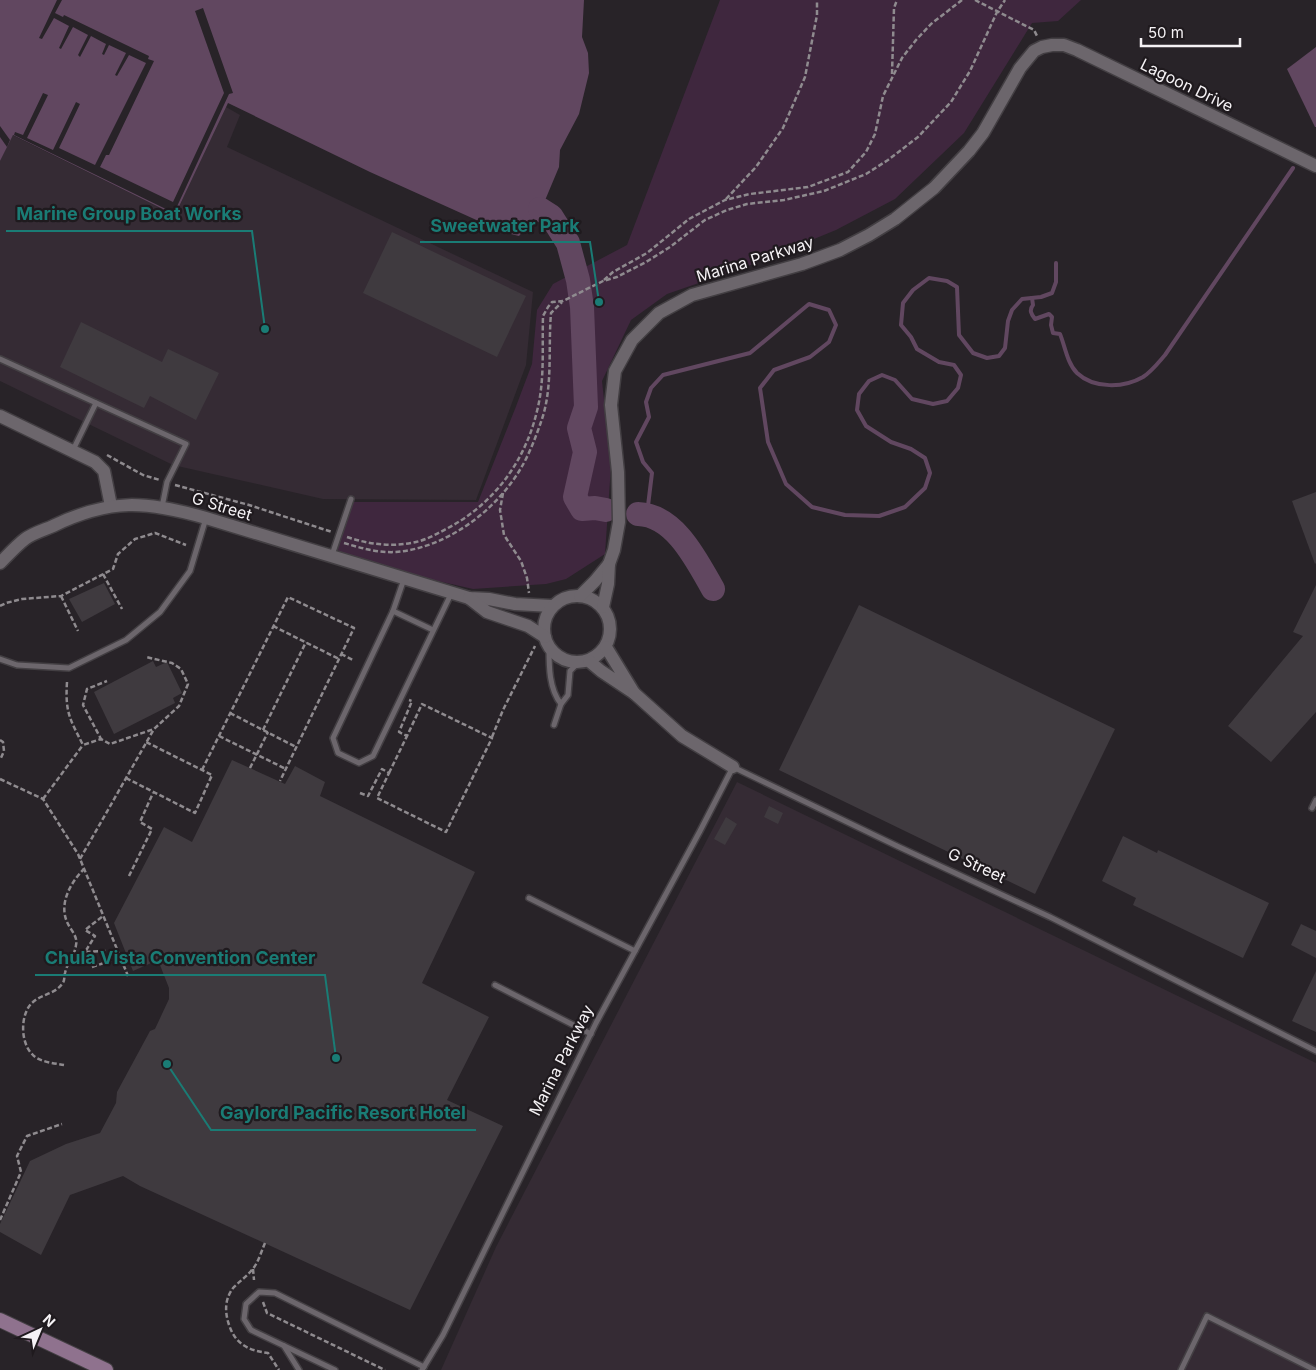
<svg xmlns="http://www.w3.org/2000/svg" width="1316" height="1370" font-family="Inter,sans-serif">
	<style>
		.built { fill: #352b34 }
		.green { fill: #3f273e }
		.water { fill: #614760 }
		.pier { fill: #282328 }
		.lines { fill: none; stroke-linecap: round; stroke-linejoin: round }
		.stream { stroke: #614760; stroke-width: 4 }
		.river { stroke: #614760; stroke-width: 24 }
		.building { fill: #3f3a3f }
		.service-casing { stroke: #433f43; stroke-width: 8 }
		.tertiary-casing { stroke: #433f43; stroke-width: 15 }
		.secondary-casing { stroke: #433f43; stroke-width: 16 }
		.path { stroke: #8f8b8f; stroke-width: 2.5; stroke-dasharray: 5 2.5; stroke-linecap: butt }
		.service { stroke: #6c666c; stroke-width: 5 }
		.tertiary { stroke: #6c666c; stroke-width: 12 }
		.secondary { stroke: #8f728e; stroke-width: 14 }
		.labels { text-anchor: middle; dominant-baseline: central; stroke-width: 4.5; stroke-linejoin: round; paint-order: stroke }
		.street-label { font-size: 16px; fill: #f5f2f5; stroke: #1f1a1e }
		.leader { fill: none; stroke: #1a7c75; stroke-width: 2 }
		.callout-dot { fill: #1a7c75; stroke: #1f1a1e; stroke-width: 2 }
		.callout-label { font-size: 18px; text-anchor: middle; font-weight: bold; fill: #1a7c75; stroke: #1f1a1e; stroke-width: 4.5; stroke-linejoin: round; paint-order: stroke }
	</style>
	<rect width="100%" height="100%" fill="#282328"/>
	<g class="built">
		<polygon points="226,107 240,115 227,147 533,292 526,365 476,500 323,499 173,465 0,381 0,161 12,135 175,215"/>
		<polygon points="737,782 1316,1063 1316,1370 441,1370 496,1247"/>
	</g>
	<polygon class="green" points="720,0 1081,0 1058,21 1032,23 964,133 895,199 836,230 748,266 667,294 631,320 602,381 611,466 605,554 566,579 546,584 473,589 394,571 340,553 336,547 352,502 478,502 515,409 532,364 537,310 553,284 627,245"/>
	<g class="water">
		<polygon points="0,0 584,0 582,37 588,53 589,73 579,114 560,150 559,167 546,198 537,214 519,236 503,232 370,172 228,103 175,215 13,135 0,161"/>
		<polygon points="1316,47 1316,127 1315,127 1287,69"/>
	</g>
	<g class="pier">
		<polygon points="57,0 62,0 55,13 63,17 64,15 149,56 148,59 154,61 109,155 106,155 100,167 173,202 224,93 195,11 203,8 233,93 229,94 174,213 14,135 15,132 23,135 43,93 48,95 27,138 53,150 76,102 80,104 59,148 95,165 146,63 129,55 117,76 115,75 126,53 109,45 104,55 102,54 106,44 91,36 80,57 78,55 88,35 73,27 61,49 59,48 69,26 54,18 42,39 39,38"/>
		<polygon points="0,126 10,140 7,147 0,137"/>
	</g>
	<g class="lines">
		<g class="stream">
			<path d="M1032 298 1033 305C1029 310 1031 314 1035 319L1049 314 1052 317 1051 325 1053 333 1060 334C1065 346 1067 363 1077 373 1094 389 1124 388 1143 377 1152 371 1158 363 1165 355L1293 168"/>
			<polyline points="647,514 652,473 643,462 636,442 649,417 646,402 651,388 663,375 750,353 809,304 829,310 836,325 829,342 810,357 774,370 760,388 768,442 786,484 812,507 845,515 879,516 905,507 925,488 930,473 925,458 911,449 891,442 866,426 857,410 859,394 869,381 882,375 895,380 912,399 933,404 947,401 958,388 961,375 954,365 939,362 917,349 911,337 901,325 903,303 913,290 929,278 947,281 957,287 959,335 973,353 987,358 999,356 1005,348 1008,321 1012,310 1022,299 1041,297 1052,293 1056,282 1056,263"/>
		</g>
		<g class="river">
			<polyline points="540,209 551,216 568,243 578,280 582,307 586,407 579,428 585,452 575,497 582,509 595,508 606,510"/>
			<path d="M638 514C675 515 697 561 713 589"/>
		</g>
	</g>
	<g class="building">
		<polygon points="392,232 526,296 497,357 363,293"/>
		<polygon points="81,322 162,362 168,349 219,373 196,420 150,396 144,408 60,367"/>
		<polygon points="1316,492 1316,563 1315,564 1292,501"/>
		<polygon points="104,583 115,604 82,622 69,599"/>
		<polygon points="1316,585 1316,712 1271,762 1228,726 1303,636 1293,632"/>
		<polygon points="859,605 1115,729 1035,894 779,770"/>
		<polygon points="153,661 156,667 167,662 182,693 173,698 175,703 114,734 94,692"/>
		<polygon points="232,760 285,784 295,766 325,782 320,796 475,872 422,983 489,1017 447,1100 503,1126 410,1310 140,1186 123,1176 70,1195 41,1255 0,1232 0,1224 30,1161 66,1144 100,1133 116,1103 117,1092 150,1031 155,1029 169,999 169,988 158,960 133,971 114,923 164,827 192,842"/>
		<polygon points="769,806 783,813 778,824 764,817"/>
		<polygon points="726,817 737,824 725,845 714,839"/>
		<polygon points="1123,836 1157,853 1158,850 1269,903 1243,958 1133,905 1136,898 1102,881"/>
		<polygon points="1301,924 1316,931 1316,958 1291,945"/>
		<polygon points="1316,971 1316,1032 1292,1021"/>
	</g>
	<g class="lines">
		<defs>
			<g id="service">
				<polyline points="0,359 186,444 167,482 162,507"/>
				<polyline points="73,450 96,403"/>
				<polyline points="332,555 351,499"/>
				<polyline points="404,579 393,611 333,738 338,753 359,763 373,756 451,594"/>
				<polyline points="393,611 433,630"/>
				<path d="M549 648C549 666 549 689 561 704L568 695 570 671 578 663"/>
				<polyline points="0,659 17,665 69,668 126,640 160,612 190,571 206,518"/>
				<polyline points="554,725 561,704"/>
				<polyline points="1312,808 1316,800"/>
				<polyline points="529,898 635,951"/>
				<polyline points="495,985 591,1034"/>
				<polyline points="284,1346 299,1370"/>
				<polyline points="335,1370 251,1330 244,1319 246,1304 259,1292 275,1293 424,1367"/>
				<polyline points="422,1370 443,1335 596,1023 700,831 733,767 897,846 1050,917 1316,1051"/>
				<polyline points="1181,1370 1207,1316 1315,1370"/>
			</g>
			<g id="tertiary">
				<polyline points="0,416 95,462 104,471 111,506"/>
				<path d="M0 563C8 555 16 546 25 539 33 533 44 530 53 526 111 498 146 501 206 518L469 598 489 599 515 604 552 606"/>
				<circle cx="577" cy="629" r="33"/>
				<polyline points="580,596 595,581 609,564 614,550 619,522 618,472 611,405 615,371 632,340 659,313 692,295 802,264 840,250 869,235 895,219 934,188 969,151 983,133 1020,68 1034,51 1042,47 1052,45 1064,45 1077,50 1316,166"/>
				<polyline points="469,598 487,612 528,626 545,637"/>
				<polyline points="603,607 608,584 609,564"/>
				<polyline points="589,661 601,671 634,693 606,647"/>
				<polyline points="634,693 682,736 733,767"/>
			</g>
			<polyline id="secondary" points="0,1320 106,1370"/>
		</defs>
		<use href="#service" class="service-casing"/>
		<use href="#tertiary" class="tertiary-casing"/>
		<use href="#secondary" class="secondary-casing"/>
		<g class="path">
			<polyline points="975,0 1034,30 1037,36"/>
			<polyline points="892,74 894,8 897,0"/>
			<polyline points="726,199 756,167 783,128 805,77 817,15 817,0"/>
			<polyline points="604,280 613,272 647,253 689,219 725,200 750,194 808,187 848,172 866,152 875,134 883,96 902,58 916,40 931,24 962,0"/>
			<polyline points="107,455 143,475 160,480"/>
			<polyline points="175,485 249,505 332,532"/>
			<polyline points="503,493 500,510 504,535 521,561 527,578 529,593"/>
			<path d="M347 537C368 544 389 547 411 543 424 541 435 535 446 529 493 505 525 462 537 411 545 380 542 348 543 316L548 307 552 302 563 301 603 281 617 277 646 262 670 247 705 220 727 210 747 204 784 200 824 191 866 174 888 160 918 137 951 102 970 71 997 12 1005 0"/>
			<path d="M344 543C361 548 378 553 396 552 446 548 496 511 521 468 529 455 537 434 542 419 553 386 548 348 551 313L562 302"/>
			<polyline points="103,574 122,609"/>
			<polyline points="61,596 78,631"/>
			<polyline points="0,606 6,603 22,599 61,596 113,569 118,554 135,539 155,533 186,545"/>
			<polyline points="273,626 339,659"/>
			<polyline points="341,654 353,660"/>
			<path d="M67 682C65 713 70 719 83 745L101 739 110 744 154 729 179 706 188 684 181 669 172 663 146 657"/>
			<polyline points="230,713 296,747"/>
			<polyline points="263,730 306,642"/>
			<polyline points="219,736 286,769"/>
			<polyline points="492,737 503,710 535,646"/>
			<polyline points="0,740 3,742 4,751 0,760"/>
			<polyline points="100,740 101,739 83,705 87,689 107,681"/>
			<polyline points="250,768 268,732"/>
			<polyline points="202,770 288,597 354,628 280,781"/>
			<polyline points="389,773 407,736"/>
			<polyline points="126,778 195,813 212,775 146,742"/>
			<polyline points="0,779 43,799 78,854 128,976"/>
			<polyline points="360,793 368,796 382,769 389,773 377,798 446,832 492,738 422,704 407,736 399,732 412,701 409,700"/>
			<polyline points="43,799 83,745"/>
			<polyline points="80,859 154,729"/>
			<polyline points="129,876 152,829 140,822 153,793"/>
			<polyline points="92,967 110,961 119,956 118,953 105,951 85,952 95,936 85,930 103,916"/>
			<path d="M64 1065C53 1063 39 1062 32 1054 20 1042 20 1013 33 1002 42 994 55 994 62 984 65 981 64 977 65 973 67 963 75 955 76 945 78 937 71 930 68 924 58 905 70 883 84 869"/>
			<polyline points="0,1220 21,1172 17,1156 27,1136 62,1124"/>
			<path d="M265 1243C261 1252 258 1264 251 1271 246 1277 240 1281 234 1287 223 1300 225 1316 231 1330 238 1346 252 1351 268 1353L279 1370"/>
			<polyline points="253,1269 254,1280"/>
			<polyline points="263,1302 267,1313 385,1370"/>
		</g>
		<use href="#service" class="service"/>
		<use href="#tertiary" class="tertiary"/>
		<use href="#secondary" class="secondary"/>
	</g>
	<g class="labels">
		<g class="street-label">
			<text transform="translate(1187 85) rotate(26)">Lagoon Drive</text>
			<text transform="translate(755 259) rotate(-17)">Marina Parkway</text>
			<text transform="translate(222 506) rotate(17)">G Street</text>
			<text transform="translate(977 865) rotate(25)">G Street</text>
			<text transform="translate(561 1060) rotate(-63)">Marina Parkway</text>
		</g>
	</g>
	<path class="leader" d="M265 329L252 231H6M599 302L590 242H420M336 1058L325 975H35M167 1064L211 1130H476"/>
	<g class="callout-dot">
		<circle cx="265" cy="329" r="5"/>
		<circle cx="599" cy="302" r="5"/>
		<circle cx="336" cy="1058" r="5"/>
		<circle cx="167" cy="1064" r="5"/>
	</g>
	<g class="callout-label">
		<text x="129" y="220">Marine Group Boat Works</text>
		<text x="505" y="232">Sweetwater Park</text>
		<text x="180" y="964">Chula Vista Convention Center</text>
		<text x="343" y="1119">Gaylord Pacific Resort Hotel</text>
	</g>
	<g transform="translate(40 1330) rotate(44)" stroke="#1f1a1e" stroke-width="4" paint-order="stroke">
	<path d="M0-4L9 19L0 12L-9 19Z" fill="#f5f2f5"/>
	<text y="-8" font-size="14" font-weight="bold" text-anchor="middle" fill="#f5f2f5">N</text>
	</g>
	<path d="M1141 38v8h99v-8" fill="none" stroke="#f5f2f5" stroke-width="2.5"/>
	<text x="1148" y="38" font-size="15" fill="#f5f2f5" stroke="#1f1a1e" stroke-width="4" paint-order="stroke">50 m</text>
</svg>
